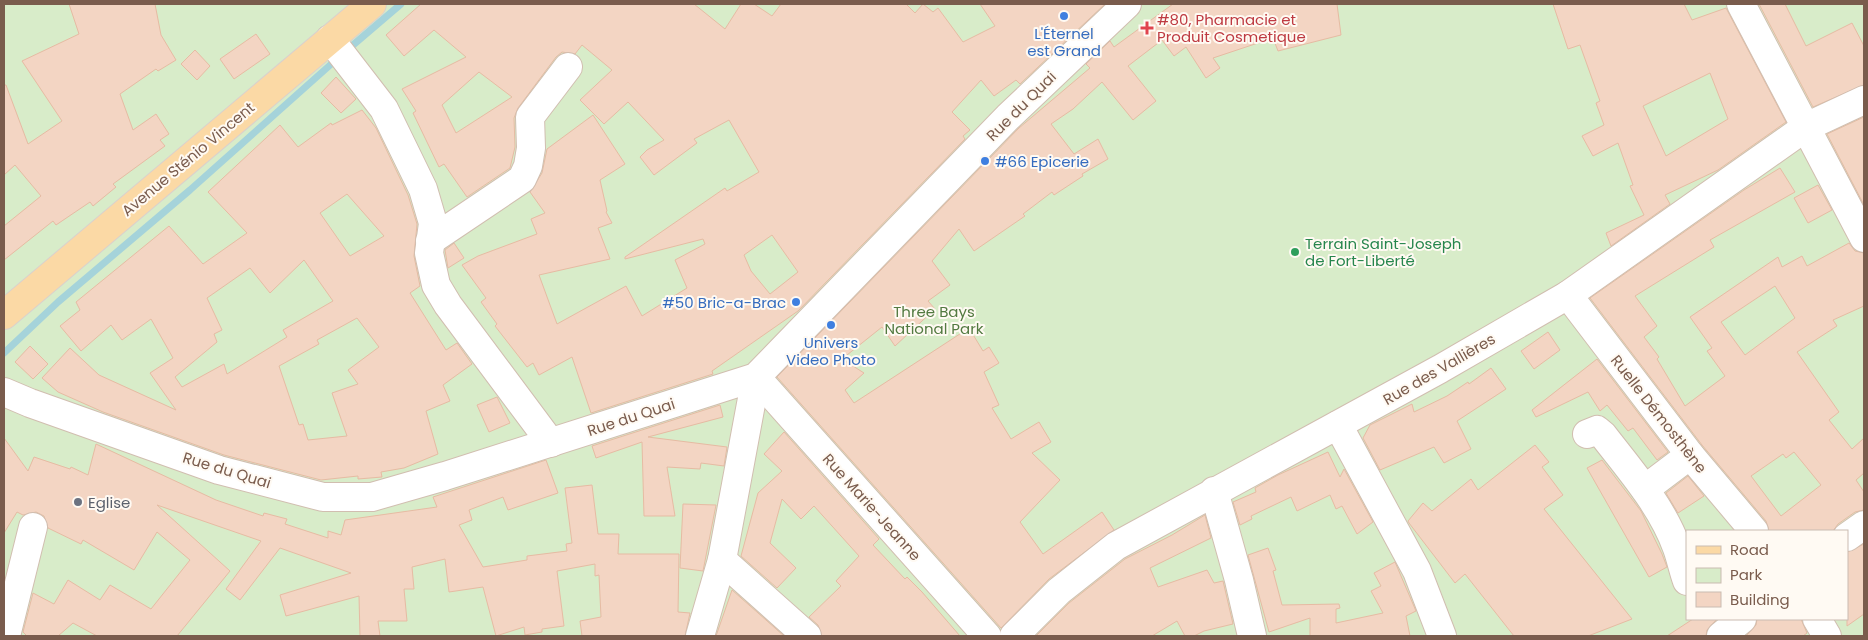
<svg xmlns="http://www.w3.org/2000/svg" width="1868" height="640" font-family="Poppins,sans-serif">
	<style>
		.green { fill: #d8ecc9; fill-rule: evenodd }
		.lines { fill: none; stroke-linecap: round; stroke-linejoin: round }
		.stream { stroke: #a5d3da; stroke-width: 7 }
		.building { fill: #f3d5c3; stroke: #e6bba3; fill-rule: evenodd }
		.minor-casing { stroke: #d1beb0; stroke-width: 30 }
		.major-casing { stroke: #dad1cd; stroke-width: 30 }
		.minor { stroke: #fff; stroke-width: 28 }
		.major { stroke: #fbd9a5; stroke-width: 28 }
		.shop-dot { fill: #3f7fe0; stroke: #fffaf3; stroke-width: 2 }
		.health-dot { fill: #e0444e; stroke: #fffaf3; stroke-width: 2 }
		.leisure-dot { fill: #2e9e5b; stroke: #fffaf3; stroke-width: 2 }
		.worship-dot { fill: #6b7280; stroke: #fffaf3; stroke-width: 2 }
		.labels { text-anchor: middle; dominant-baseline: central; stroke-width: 4; stroke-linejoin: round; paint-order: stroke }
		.health-label { font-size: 15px; fill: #be3a42; stroke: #fffaf3; text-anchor: start }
		.shop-label { font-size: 15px; fill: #366cbe; stroke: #fffaf3 }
		.street-label { font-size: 15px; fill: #7a5c4d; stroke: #fffaf3 }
		.leisure-label { font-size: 15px; fill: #27864d; stroke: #fffaf3; text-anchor: start }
		.park-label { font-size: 15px; fill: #537a41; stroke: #fffaf3 }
		.worship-label { font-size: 15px; fill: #5b616d; stroke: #fffaf3; text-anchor: start }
	</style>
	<rect width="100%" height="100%" fill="#fdf6ec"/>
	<path class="green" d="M4 4H1864V636H4ZM1687 531H1847V619H1687Z"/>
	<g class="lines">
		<g class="stream">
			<polyline points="346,51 401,4"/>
			<polyline points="4,353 58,302 190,190 338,58"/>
		</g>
	</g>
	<g class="building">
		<polygon points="69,4 155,4 161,35 176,60 158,71 156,69 120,94 133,130 156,114 169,134 160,140 165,146 113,184 116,187 93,206 90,202 56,225 53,221 4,260 4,226 41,196 15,165 4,175 4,85 6,85 28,144 62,121 22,61 79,34"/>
		<path d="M421 4H694L725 29 741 4H754L772 16 781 4H906L915 13 923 4 933 12 938 8 963 42 995 26 980 4H1105L1020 84 1016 80 994 96 981 80 952 112 970 130 963 136 965 139 798 311 712 371 713 374 591 413 572 357 539 375 533 363 527 367 495 326 497 324 481 302 486 298 462 265 478 256 537 234 531 219 545 213 530 192 542 173 547 149 593 115 625 164 600 180 607 211 606 212 612 223 598 228 610 259 539 275 557 324 626 286 642 316 687 288 675 260 705 244 703 239 625 259V257L725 188 727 191 759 172 729 120 694 139 697 143 654 175 640 157 647 150 664 140 628 102 604 124 580 100 612 70 582 45 575 54 562 52 556 57 518 108 514 118 515 147 510 168 467 197 444 164 439 167 413 113 416 111 402 89 466 57 434 30 404 56 386 35ZM479 72 512 97 456 133 442 105ZM772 235 798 272 770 294 751 271 744 255Z"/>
		<polygon points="1173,4 1337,4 1341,35 1278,51 1273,38 1213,58 1220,68 1206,78 1186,47 1174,56 1162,40 1128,66 1156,101 1133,120 1102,82 1073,109 1051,124 1074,154 1098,139 1108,159 1082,174 1083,176 1054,195 1052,192 1023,214 1025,216 974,251 959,229 932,261 950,285 928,301 935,309 895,346 882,327 842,359 864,373 845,390 854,403 969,328 983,351 989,347 999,363 984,372 999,405 992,408 1011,439 1039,422 1051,442 1032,453 1060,480 1020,522 1043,554 1102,512 1114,530 1049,579 1001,628 777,377 1019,128 1090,68 1086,64 1110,41 1114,47"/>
		<path d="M1553 4H1684L1692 20 1726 8 1786 122 1718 170 1665 195 1670 204 1611 246 1606 233 1644 215 1630 186 1633 185 1618 143 1593 156 1582 136 1604 125 1596 103 1600 101 1580 45 1568 49ZM1710 73 1728 119 1666 156 1643 106Z"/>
		<polygon points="1759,4 1785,4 1806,46 1852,23 1864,46 1864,85 1813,107"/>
		<polygon points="256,34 270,54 234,79 220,59"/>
		<polygon points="195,50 210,66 197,80 181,64"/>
		<polygon points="336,77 356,99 341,113 321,93"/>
		<path d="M362 110 376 128 408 195 417 224 414 256 420 286 410 293 446 350 457 343 472 364 443 385 450 401 426 411 438 454 404 468 381 472 382 477 358 479V476L321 480 224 455 103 412 58 392 42 378 70 348 99 375 176 410 150 373 173 358 151 319 122 340 111 325 81 351 60 326 80 310 76 302 169 226 203 264 247 233 208 192 280 125 298 147 331 123 332 125ZM347 194 384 236 350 256 320 213ZM304 260 333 301 283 330 287 337 227 374 224 364 182 387 175 377 217 342 214 334 222 330 207 298 250 268 270 293ZM357 318 379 347 348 370 358 384 332 393 347 436 308 440 303 424 299 425 279 366 319 344 317 340Z"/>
		<polygon points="1864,117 1864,205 1827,134"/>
		<path d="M1780 168 1795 192 1710 240 1714 247 1635 296 1657 326 1644 337 1659 357 1657 359 1685 406 1725 376 1707 351 1712 348 1690 317 1778 257 1782 267 1802 256 1807 266 1849 243 1855 251 1864 253V306L1833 320 1837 326 1797 352 1839 412 1829 420 1852 449 1864 438V473L1856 480 1864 492V510L1855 512 1838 524 1833 531H1769L1766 521 1702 445 1590 298 1744 190ZM1775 286 1795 318 1745 355 1721 322ZM1794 452 1821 485 1781 516 1751 476 1783 454 1786 458Z"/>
		<polygon points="1818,185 1832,210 1808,223 1794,198"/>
		<polygon points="454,243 464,258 448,268 445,250"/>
		<polygon points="1548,332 1560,350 1534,369 1521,351"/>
		<polygon points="30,346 48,364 33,379 15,362"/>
		<polygon points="1597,359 1668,452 1657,460 1633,428 1628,431 1607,405 1600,411 1588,392 1536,417 1532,410"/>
		<polygon points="1491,368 1506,389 1457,421 1471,449 1444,463 1434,447 1380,470 1363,438 1370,425 1412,404 1414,412 1447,396 1468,382 1469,384"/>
		<polygon points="497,397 510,423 489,432 477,405"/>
		<polygon points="720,405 723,417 648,437 727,447 724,466 701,463 700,469 667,467 675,516 644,516 642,442 596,458 592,446"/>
		<polygon points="784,432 879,539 873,545 905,579 907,577 922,592 960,636 822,636 818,625 809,617 841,586 836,581 859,556 814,506 801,519 782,499 770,543 796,568 777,588 741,556 758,493 782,471 764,454"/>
		<polygon points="4,438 28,471 34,457 70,469 71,467 88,475 96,444 216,500 263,516 264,513 287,519 285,524 328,538 328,531 341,535 345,520 437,507 433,497 546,460 558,493 508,510 503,497 469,510 472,520 459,525 483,567 527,560 527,556 567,551 566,544 572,543 565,488 592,485 598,534 619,534 618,554 679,554 678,612 690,613 685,636 582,636 580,621 601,617 599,575 595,576 595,564 557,571 564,626 542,629 542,632 525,635 524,627 496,636 483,587 449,592 445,559 412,567 414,589 404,589 407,621 378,621 380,636 360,636 359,596 286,616 280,595 351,573 280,548 240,600 226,589 261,541 157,505 230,571 177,636 97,636 73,623 58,636 27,636 23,632 33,593 54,604 68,580 100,600 110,585 151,609 190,560 157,532 134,570 83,540 81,544 48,528 44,516 36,512 23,515 17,512 4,533"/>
		<polygon points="1535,445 1549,462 1542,467 1563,495 1544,509 1632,619 1588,636 1514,636 1465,574 1455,583 1409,523 1408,521 1423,503 1432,511 1471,479 1478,490"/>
		<polygon points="1328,452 1340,477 1344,469 1373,522 1357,534 1342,506 1336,509 1330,495 1297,511 1291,497 1251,516 1252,519 1240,525 1233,502 1256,492 1255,488 1278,475"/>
		<polygon points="1602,460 1641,511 1662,554 1667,567 1649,577 1587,468"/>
		<polygon points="1688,476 1704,496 1678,513 1666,493"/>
		<polygon points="683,504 716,505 703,571 680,568"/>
		<polygon points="1205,515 1211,538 1150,568 1158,587 1207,570 1214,583 1223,581 1233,624 1204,631 1194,636 1185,636 1177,621 1152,636 1036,636 1069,603 1125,559 1172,535"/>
		<polygon points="1864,544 1864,614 1847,626 1847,552"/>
		<polygon points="1268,548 1276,570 1273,571 1282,605 1339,604 1340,608 1336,609 1336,623 1383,613 1371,591 1381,586 1374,573 1395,562 1416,611 1406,616 1410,636 1310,636 1310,618 1269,632 1248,555"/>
		<polygon points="732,590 784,636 716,636"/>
		<polygon points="1693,619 1717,619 1707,630 1706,636 1667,636"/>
		<polygon points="1757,619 1801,619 1807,633 1803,636 1746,636 1756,625"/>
	</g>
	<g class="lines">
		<defs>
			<g id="minor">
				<polyline points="1741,4 1864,238"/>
				<polyline points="330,39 384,109 423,189 433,223 429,253 436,285 448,305 551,443"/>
				<polyline points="430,241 522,179 528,166 531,148 530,117 568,67"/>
				<polyline points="1568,295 1690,455 1754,531"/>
				<polyline points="756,377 987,636"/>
				<polyline points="4,392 30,403 219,470 323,497 372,497 445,476 756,377 1008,117 1127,4"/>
				<polyline points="1338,425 1417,571 1442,636"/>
				<path d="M1587 434 1597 430 1603 435C1630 470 1662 506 1677 548 1681 559 1683 570 1687 581"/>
				<polyline points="1645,489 1690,455"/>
				<polyline points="1214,491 1239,580 1252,636"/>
				<polyline points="1847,537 1864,525"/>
				<polyline points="722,560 807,636"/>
				<polyline points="1817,619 1827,636"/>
				<polyline points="6,636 33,527"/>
				<polyline points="700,636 722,560 756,377"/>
				<polyline points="1014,636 1059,591 1116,546 1440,369 1568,295 1806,127 1864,100"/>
				<polyline points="1721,636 1742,619"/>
			</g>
			<polyline id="major" points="4,315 372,4"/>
		</defs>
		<use href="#minor" class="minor-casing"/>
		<use href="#major" class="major-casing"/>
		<use href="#minor" class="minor"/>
		<use href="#major" class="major"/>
	</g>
	<g class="shop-dot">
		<circle cx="1064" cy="16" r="5"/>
		<circle cx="985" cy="161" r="5"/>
		<circle cx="796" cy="302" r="5"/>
		<circle cx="831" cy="325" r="5"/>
	</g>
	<path class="health-dot" d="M1144.5 20.5h5v5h5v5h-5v5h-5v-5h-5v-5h5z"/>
	<circle class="leisure-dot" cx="1295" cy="252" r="5"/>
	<circle class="worship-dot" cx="78" cy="502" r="5"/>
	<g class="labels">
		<g class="health-label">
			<text x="1157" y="19">#80, Pharmacie et<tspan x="1157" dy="17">Produit Cosmetique</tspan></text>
		</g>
		<g class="shop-label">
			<text x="1064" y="33">L'Éternel<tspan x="1064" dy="17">est Grand</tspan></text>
			<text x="995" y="161" text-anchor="start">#66 Epicerie</text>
			<text x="786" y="302" text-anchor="end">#50 Bric-a-Brac</text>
			<text x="831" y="342">Univers<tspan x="831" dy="17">Video Photo</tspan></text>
		</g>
		<g class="street-label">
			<text transform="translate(1021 106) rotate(-45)">Rue du Quai</text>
			<text transform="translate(188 159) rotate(-40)">Avenue Sténio Vincent</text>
			<text transform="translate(1439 369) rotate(-30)">Rue des Vallières</text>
			<text transform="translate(1659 414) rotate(52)">Ruelle Démosthène</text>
			<text transform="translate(631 417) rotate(-18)">Rue du Quai</text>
			<text transform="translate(227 470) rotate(17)">Rue du Quai</text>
			<text transform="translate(872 507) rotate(48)">Rue Marie-Jeanne</text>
		</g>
		<g class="leisure-label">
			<text x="1305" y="243">Terrain Saint-Joseph<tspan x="1305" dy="17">de Fort-Liberté</tspan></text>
		</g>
		<g class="park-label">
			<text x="934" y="311">Three Bays<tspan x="934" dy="17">National Park</tspan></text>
		</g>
		<g class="worship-label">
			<text x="88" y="502">Eglise</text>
		</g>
	</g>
	<rect width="1868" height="640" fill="none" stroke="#7a5c4d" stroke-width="10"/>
	<rect x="1686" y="530" width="162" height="90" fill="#fffaf3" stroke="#cabbb1"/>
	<rect x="1696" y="546" width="25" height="8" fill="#fbd9a5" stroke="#cabbb1"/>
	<text x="1730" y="555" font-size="15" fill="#7a5c4d">Road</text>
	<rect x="1696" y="568" width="25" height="15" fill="#d8ecc9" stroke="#cabbb1"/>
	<text x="1730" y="580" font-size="15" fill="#7a5c4d">Park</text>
	<rect x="1696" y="592" width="25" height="15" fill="#f3d5c3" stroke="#cabbb1"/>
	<text x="1730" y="605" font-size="15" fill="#7a5c4d">Building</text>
</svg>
